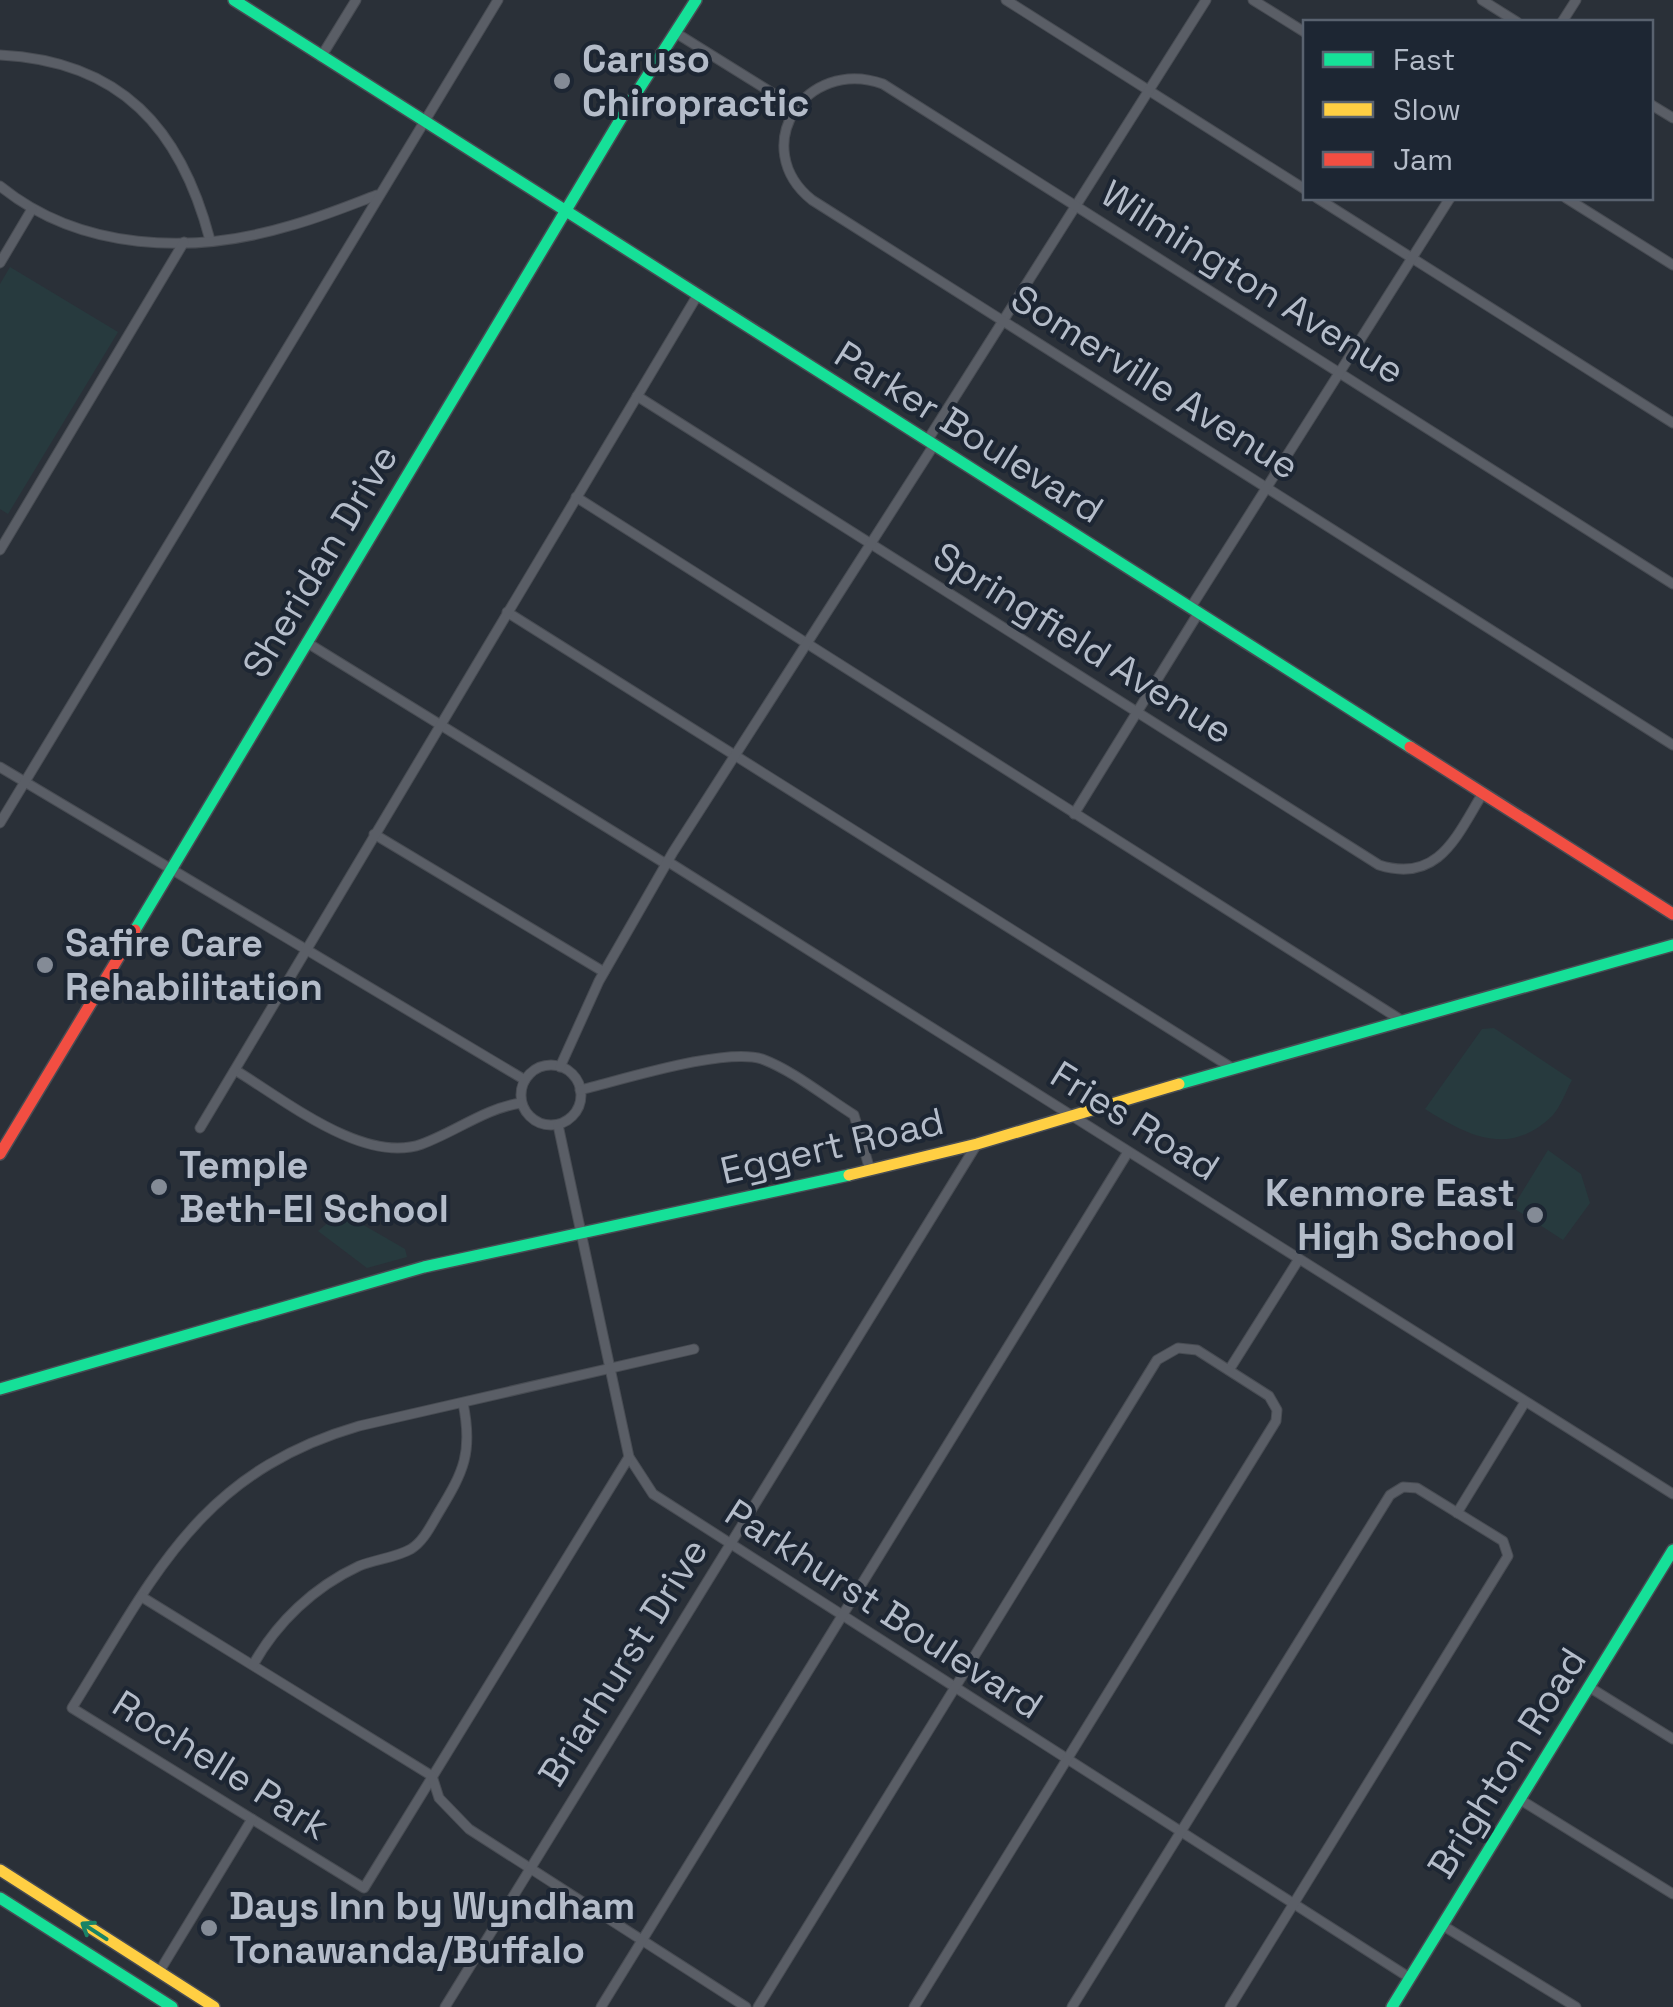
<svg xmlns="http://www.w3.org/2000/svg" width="1673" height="2007" font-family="'Space Grotesk',sans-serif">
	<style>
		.green { fill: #273a3e }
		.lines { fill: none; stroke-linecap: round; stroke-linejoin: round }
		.street-casing { stroke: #484c53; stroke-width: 11 }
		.fast-casing { stroke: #484c53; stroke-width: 14 }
		.slow-casing { stroke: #484c53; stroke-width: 14 }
		.jam-casing { stroke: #484c53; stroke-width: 14 }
		.street { stroke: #5a5e66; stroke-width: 9 }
		.fast { stroke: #16e098; stroke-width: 11 }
		.slow { stroke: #ffcf43; stroke-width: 11 }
		.jam { stroke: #f24e42; stroke-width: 11 }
		.oneway { stroke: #1a8366 }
		.poi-dot { fill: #848b96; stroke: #1d2633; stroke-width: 4 }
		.labels { text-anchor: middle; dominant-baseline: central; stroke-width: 8; stroke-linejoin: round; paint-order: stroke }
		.poi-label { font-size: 38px; font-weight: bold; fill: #b4bcc9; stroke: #1d2633; text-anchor: start }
		.street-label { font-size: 38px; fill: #b4bcc9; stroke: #1d2633 }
	</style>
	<rect width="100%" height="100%" fill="#2a3038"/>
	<g class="green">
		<polygon points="10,267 118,332 8,514 0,509 0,284"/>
		<path d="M1494 1028 1572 1080C1566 1091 1561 1106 1553 1115 1510 1158 1468 1136 1425 1109L1482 1029Z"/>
		<polygon points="1548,1150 1581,1174 1590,1203 1563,1240 1515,1209 1516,1202"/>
		<polygon points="341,1212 405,1249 407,1257 367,1268 318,1231"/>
	</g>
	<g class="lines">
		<defs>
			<g id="street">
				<polyline points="1006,0 1306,190"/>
				<polyline points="1253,0 1306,33"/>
				<polyline points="1482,0 1517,22"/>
				<polyline points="1562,22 1576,0"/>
				<polyline points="676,33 795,107"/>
				<path d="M0 55C121 61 181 129 210 240"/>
				<polyline points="321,57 356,0"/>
				<polyline points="1650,104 1673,118"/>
				<path d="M0 186C80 251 192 255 289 226 319 218 348 206 377 195"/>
				<polyline points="1317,198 1673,423"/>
				<polyline points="1566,198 1673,265"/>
				<polyline points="0,263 32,209"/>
				<path d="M637 396 1379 865C1439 884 1457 835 1483 793"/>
				<polyline points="927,441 1206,0"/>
				<polyline points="576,497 1401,1020"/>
				<polyline points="0,550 184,242"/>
				<path d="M1673 584 883 84C805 56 747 148 812 200L1673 745"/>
				<polyline points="1191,607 1450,198"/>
				<polyline points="507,612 1232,1068"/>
				<polyline points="306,642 666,864"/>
				<polyline points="0,767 525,1080"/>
				<polyline points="1074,814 1199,612"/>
				<polyline points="0,823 498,0"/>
				<polyline points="374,834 604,972"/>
				<polyline points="667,861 1673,1494"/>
				<circle cx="551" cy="1095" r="30"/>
				<polyline points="560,1067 599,981 673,852 934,445"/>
				<path d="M235 1070C285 1100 364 1165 422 1144 455 1132 486 1108 521 1103"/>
				<path d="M580 1090C622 1080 725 1047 762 1059 794 1071 825 1097 854 1115L870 1170"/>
				<polyline points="558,1125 629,1457 653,1494 1410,1978"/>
				<polyline points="200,1128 697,296"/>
				<polyline points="1229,1370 1299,1259"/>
				<path d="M629 1457 364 1888 72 1708C154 1577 198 1473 359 1426L694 1349"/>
				<polyline points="1457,1513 1525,1402"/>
				<polyline points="142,1597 432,1776 439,1798 469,1829 746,2007"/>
				<path d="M253 1665C277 1622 314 1587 359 1566 376 1559 395 1558 411 1549 424 1541 431 1525 439 1512 464 1471 473 1452 463 1403"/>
				<polyline points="1589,1687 1673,1739"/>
				<polyline points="1519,1799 1673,1894"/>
				<polyline points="1442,1925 1576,2007"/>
				<polyline points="159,1972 252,1819"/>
				<polyline points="445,2007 977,1144"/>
				<polyline points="601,2007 1128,1152"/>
				<polyline points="758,2007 1157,1360 1178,1348 1197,1350 1269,1396 1277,1410 1276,1421 914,2007"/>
				<polyline points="1072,2007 1390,1495 1403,1487 1417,1488 1503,1541 1508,1556 1230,2007"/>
			</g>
			<g id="fast">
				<polyline points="234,0 1410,747"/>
				<polyline points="135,930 632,100 696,0"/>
				<polyline points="1179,1084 1673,945"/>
				<polyline points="0,1389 424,1267 849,1175"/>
				<polyline points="0,1898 172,2007"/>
				<polyline points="1392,2007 1673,1550"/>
			</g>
			<g id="slow">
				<polyline points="849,1175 977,1144 1179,1084"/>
				<polyline points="0,1870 214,2007"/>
			</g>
			<g id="jam">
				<polyline points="1410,747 1673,914"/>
				<polyline points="0,1154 135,930"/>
			</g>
		</defs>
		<use href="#street" class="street-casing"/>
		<use href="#fast" class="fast-casing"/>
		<use href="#slow" class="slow-casing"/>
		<use href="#jam" class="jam-casing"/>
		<use href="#street" class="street"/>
		<use href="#fast" class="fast"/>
		<use href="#slow" class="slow"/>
		<use href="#jam" class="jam"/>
	</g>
	<defs><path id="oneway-shaft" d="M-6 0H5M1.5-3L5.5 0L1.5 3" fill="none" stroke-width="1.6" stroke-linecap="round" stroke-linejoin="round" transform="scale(2.5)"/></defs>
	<use class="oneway" href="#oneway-shaft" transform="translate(94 1931) rotate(-147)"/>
	<g class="poi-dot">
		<circle cx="562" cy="81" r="10"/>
		<circle cx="45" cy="965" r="10"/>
		<circle cx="159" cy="1187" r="10"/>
		<circle cx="1535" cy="1215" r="10"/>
		<circle cx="209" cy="1928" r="10"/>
	</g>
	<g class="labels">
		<g class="poi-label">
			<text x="582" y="59">Caruso<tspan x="582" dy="44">Chiropractic</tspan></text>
			<text x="65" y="943">Safire Care<tspan x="65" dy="44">Rehabilitation</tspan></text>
			<text x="179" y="1165">Temple<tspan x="179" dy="44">Beth-El School</tspan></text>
			<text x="1515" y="1193" text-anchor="end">Kenmore East<tspan x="1515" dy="44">High School</tspan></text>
			<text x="229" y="1906">Days Inn by Wyndham<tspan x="229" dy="44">Tonawanda/Buffalo</tspan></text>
		</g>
		<g class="street-label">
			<text transform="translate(1253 282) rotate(32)">Wilmington Avenue</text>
			<text transform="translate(1155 382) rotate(32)">Somerville Avenue</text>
			<text transform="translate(969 432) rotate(32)">Parker Boulevard</text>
			<text transform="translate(320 561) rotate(-59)">Sheridan Drive</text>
			<text transform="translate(1083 643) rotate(32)">Springfield Avenue</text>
			<text transform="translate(1135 1121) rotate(32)">Fries Road</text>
			<text transform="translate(832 1146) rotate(-13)">Eggert Road</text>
			<text transform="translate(884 1609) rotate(33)">Parkhurst Boulevard</text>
			<text transform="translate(623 1662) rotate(-58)">Briarhurst Drive</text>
			<text transform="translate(1507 1763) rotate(-58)">Brighton Road</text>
			<text transform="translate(221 1765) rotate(32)">Rochelle Park</text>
		</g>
	</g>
	<rect x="1303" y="20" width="350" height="180" fill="#1d2633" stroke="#59626f" stroke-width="2.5"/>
	<rect x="1323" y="52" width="50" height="15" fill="#16e098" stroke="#59626f" stroke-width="2.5"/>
	<text x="1393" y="70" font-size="30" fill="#b4bcc9">Fast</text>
	<rect x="1323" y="102" width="50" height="15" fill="#ffcf43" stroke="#59626f" stroke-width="2.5"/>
	<text x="1393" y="120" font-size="30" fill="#b4bcc9">Slow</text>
	<rect x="1323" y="152" width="50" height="15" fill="#f24e42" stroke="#59626f" stroke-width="2.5"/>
	<text x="1393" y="170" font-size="30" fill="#b4bcc9">Jam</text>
</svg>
